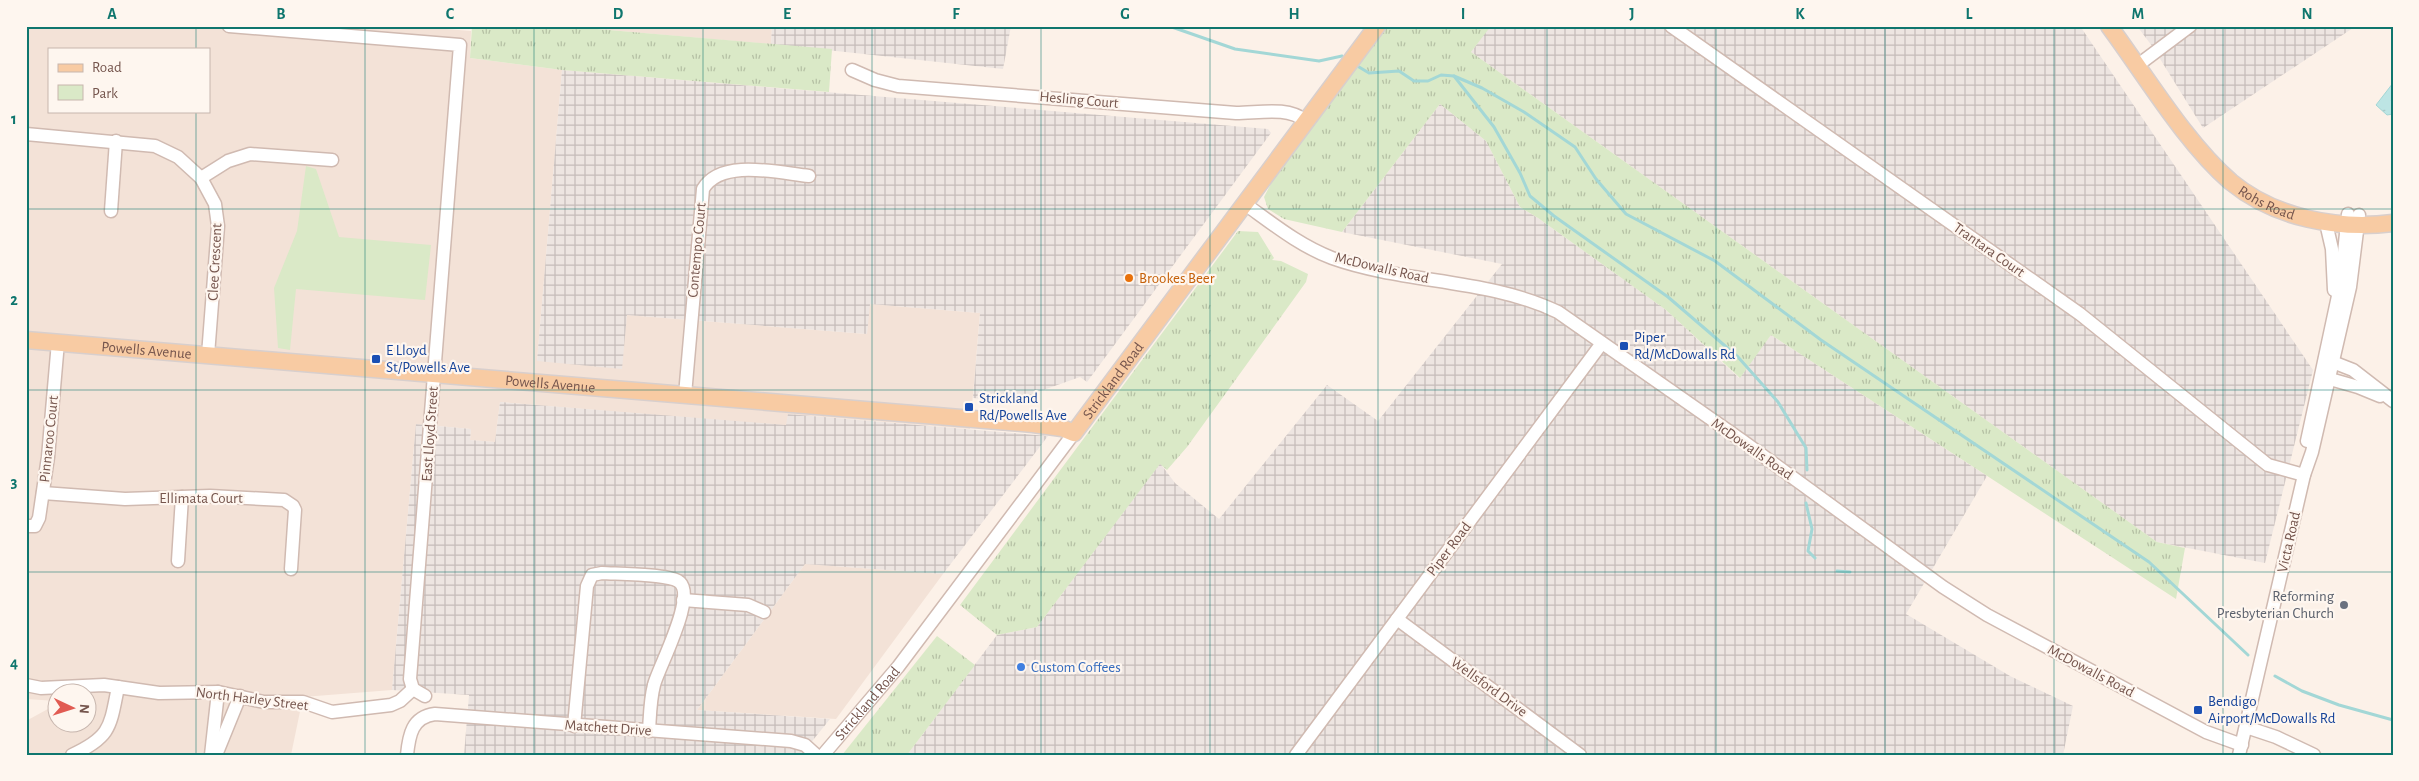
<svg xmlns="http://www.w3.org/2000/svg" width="2419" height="781" font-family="'Alegreya Sans',sans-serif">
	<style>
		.residential { fill: #f3e2d7; fill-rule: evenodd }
		.industrial { fill: url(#industrial-grid) }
		.grass { fill: url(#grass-tufts) }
		.park { fill: #dae9c7 }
		.water { fill: url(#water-ripples); stroke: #a3d7d6 }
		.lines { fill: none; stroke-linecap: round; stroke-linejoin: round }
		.stream { stroke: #a3d7d6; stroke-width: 3 }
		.minor-casing { stroke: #d0bab1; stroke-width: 15 }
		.major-casing { stroke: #d8cfcd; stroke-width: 19 }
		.minor { stroke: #fff; stroke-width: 12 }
		.major { stroke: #f8cba3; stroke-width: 16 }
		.grid { fill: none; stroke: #0f766e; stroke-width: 1; stroke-opacity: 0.55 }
		.food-dot { fill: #e8710a; stroke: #fef6ef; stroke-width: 2 }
		.transit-dot { fill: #1a4fb4; stroke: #fef6ef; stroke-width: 2 }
		.worship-dot { fill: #6b7280; stroke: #fef6ef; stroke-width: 2 }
		.shop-dot { fill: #3f7fe0; stroke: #fef6ef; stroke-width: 2 }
		.labels { text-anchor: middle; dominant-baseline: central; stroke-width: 4.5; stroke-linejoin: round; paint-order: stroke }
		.street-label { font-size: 15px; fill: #75554d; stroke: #fef6ef }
		.food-label { font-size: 15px; fill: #c56008; stroke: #fef6ef; text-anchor: start }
		.transit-label { font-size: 15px; fill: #164399; stroke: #fef6ef; text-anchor: start }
		.worship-label { font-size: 15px; fill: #5b616d; stroke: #fef6ef; text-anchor: end }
		.shop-label { font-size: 15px; fill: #366cbe; stroke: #fef6ef; text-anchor: start }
		.neatline { fill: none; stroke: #0f766e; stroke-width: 2 }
		.grid-label { font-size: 16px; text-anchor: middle; font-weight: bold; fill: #0f766e }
	</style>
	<defs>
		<pattern id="industrial-grid" width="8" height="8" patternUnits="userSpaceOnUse" patternTransform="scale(1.25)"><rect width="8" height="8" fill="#ede5e1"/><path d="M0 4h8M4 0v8" fill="none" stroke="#c5bcb9"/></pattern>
		<pattern id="grass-tufts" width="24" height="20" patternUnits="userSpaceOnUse" patternTransform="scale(1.25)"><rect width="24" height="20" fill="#dae9c7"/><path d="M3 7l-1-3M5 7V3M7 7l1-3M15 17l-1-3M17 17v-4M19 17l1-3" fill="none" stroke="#b5c0a4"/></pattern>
		<pattern id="water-ripples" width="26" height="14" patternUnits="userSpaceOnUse" patternTransform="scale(1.25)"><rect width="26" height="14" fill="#bde5e4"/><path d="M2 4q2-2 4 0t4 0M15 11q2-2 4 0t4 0" fill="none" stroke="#9ebcbb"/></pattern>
	</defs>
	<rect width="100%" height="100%" fill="#fcf1e8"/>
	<g class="residential">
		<path d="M26 26H408L471 31 470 58 562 70 537 361 627 315 867 334 869 304 980 313 970 429 788 414 787 426 500 402 495 442 470 440 471 429 416 424 392 690 303 697 291 755H26V721L57 704 58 724H88V694H58L57 701 26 699ZM49 49H209V111H49Z"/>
		<polygon points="562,26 772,26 771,44"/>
		<polygon points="805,564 943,574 836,719 697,710"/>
	</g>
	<g class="industrial">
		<polygon points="772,26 1011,26 1003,69 771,44"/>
		<polygon points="1490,26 2080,26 2313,370 2265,563 2157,542 1471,52"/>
		<polygon points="2137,26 2356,26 2203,128 2152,46"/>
		<polygon points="562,70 1268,129 1271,133 1087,382 1080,377 1032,394 1031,403 973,398 980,313 870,304 867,334 627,315 622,369 537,361"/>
		<polygon points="1440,104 1486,141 1520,207 1538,218 1666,310 1739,378 1771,335 1987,476 1906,614 2010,676 2073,706 2063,755 907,755 997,635 1037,627 1160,463 1175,483 1219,519 1327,385 1378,421 1502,264 1342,232"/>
		<polygon points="500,402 786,425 788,414 1048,436 943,574 805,564 697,710 830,719 801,755 464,755 469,695 392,690 416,424 471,429 470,440 495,442"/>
	</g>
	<g class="grass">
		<polygon points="472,26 562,26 832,49 829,92 562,70 470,58"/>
		<polygon points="1385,26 1491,26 1471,52 2157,542 2185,548 2176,599 1771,335 1740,378 1666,310 1538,218 1520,207 1486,141 1440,104 1342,232 1284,219 1268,209 1264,197 1281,164"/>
		<polygon points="1238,231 1258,232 1274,258 1272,260 1281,261 1308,274 1306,282 1187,447 1167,470 1160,464 1037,627 997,635 960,605"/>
		<polygon points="937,636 975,665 907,755 842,755"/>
	</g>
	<polygon class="park" points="306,166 316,169 339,237 431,245 425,300 296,289 290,350 278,348 274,288 297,231"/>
	<polygon class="water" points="2393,83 2393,114 2387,115 2376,105"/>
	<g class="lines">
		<g class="stream">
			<polyline points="1169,26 1235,49 1319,61 1342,56"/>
			<polyline points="1359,67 1369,73 1399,71 1414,81 1428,81 1441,75 1454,76 1494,127 1520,173 1530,196 1554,216 1668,297 1738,357 1778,402 1806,448 1807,470"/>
			<polyline points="1454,76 1482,88 1524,112 1575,147 1596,179 1626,214 1715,261 1821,340 2149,562 2248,655"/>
			<polyline points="1806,503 1812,529 1808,551 1815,558"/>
			<polyline points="1837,571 1850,572"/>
			<polyline points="2275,676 2302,691 2339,705 2393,720"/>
		</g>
		<defs>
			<g id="minor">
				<polyline points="229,26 460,45 410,679 413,689 425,696"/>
				<polyline points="1671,26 2080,314 2268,465 2304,475"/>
				<polyline points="2138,65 2190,26"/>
				<path d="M852 70 875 80 898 86 1236 113C1259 113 1287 106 1306 121"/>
				<polyline points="26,134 155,146 178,157 201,178 215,204 218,226 208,355"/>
				<polyline points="201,178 228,161 250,154 332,160"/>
				<path d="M1245 204C1273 224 1300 246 1332 258 1405 284 1487 278 1558 312L1744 442 1943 587 1987 615 2206 732 2242 745"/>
				<polyline points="111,211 116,141"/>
				<polyline points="2326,223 2332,249 2334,290"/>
				<polyline points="2325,359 2353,370 2393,401"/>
				<polyline points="2323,377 2358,387 2380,396"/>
				<path d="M685 395 703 189C721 158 779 173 809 176"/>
				<polyline points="2307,441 2341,282 2348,214"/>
				<polyline points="43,493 125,499 210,496 284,500 293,506 295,510 291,569"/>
				<polyline points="26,526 35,526 39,518 48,457 58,342"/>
				<polyline points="178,561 182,497"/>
				<polyline points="683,600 748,605 764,612"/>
				<polyline points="1397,619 1580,755"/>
				<polyline points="26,685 41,688 104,685 159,693 218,692 264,702 303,702 332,712 391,705 400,701 413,689"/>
				<path d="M574 726 587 586 592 575 602 573C617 574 666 574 678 581 699 593 658 668 654 685 650 700 650 716 649 731"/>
				<polyline points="2246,727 2276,737 2314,755"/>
				<path d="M72 755C111 737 110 727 118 687"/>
				<polyline points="211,755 218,692"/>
				<polyline points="216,755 240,696"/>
				<path d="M407 755C409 735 412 717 435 714L791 741 805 745 816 755"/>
				<path id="s1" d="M823 755 898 667 1074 433"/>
				<polyline points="1296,755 1602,343"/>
				<polyline points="2239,755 2304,475 2312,452 2350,287 2359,215"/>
			</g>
			<g id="major">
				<path id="s2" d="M2109 26C2146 76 2185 142 2231 182 2275 218 2337 230 2393 223"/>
				<path id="s3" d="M26 340 1033 424 1062 428 1074 433 1377 26"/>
			</g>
		</defs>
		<use href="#minor" class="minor-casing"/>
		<use href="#major" class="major-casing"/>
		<use href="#minor" class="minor"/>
		<use href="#major" class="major"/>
	</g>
	<path class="grid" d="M196 26V49M365 26V755M534 26V755M703 26V755M872 26V755M1041 26V755M1210 26V755M1378 26V755M1547 26V755M1716 26V755M1885 26V755M2054 26V755M2223 26V755M196 111V755M26 209H2393M26 390H2393M26 572H2393"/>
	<circle class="food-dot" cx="1129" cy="278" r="5"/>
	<g class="transit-dot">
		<rect x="1619" y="341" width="10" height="10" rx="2.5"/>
		<rect x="371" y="354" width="10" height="10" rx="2.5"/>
		<rect x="964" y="402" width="10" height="10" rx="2.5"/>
		<rect x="2193" y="705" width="10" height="10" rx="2.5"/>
	</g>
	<circle class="worship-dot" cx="2344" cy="605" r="5"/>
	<circle class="shop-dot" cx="1021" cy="667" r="5"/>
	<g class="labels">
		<g class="street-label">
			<text transform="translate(1079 100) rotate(5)">Hesling Court</text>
			<text stroke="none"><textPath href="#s2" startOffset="240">Rohs Road</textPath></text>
			<text transform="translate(697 250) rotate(-85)">Contempo Court</text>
			<text transform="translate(1989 250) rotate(35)">Trantara Court</text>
			<text transform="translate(215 262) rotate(-87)">Clee Crescent</text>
			<text transform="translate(1382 268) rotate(13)">McDowalls Road</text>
			<text stroke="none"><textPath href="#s3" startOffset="121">Powells Avenue</textPath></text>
			<text stroke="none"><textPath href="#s3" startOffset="1118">Strickland Road</textPath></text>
			<text stroke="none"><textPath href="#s3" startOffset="526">Powells Avenue</textPath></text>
			<text transform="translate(430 434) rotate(-86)">East Lloyd Street</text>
			<text transform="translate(49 439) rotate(-84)">Pinnaroo Court</text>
			<text transform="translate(1752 449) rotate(35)">McDowalls Road</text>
			<text x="201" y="498">Ellimata Court</text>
			<text transform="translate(2289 542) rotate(-77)">Victa Road</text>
			<text transform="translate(1449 549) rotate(-53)">Piper Road</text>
			<text transform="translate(2091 671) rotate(28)">McDowalls Road</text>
			<text transform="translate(1489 687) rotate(36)">Wellsford Drive</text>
			<text transform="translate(252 699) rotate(7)">North Harley Street</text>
			<text stroke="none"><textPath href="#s1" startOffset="68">Strickland Road</textPath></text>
			<text transform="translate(608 728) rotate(4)">Matchett Drive</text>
		</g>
		<g class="food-label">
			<text x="1139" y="278">Brookes Beer</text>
		</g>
		<g class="transit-label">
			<text x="1634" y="337">Piper<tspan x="1634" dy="17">Rd/McDowalls Rd</tspan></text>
			<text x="386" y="350">E Lloyd<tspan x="386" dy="17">St/Powells Ave</tspan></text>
			<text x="979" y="398">Strickland<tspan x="979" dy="17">Rd/Powells Ave</tspan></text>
			<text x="2208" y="701">Bendigo<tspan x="2208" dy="17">Airport/McDowalls Rd</tspan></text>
		</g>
		<g class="worship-label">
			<text x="2334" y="596">Reforming<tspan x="2334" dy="17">Presbyterian Church</tspan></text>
		</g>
		<g class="shop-label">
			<text x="1031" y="667">Custom Coffees</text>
		</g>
	</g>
	<rect width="2419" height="781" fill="none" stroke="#fef6ef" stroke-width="55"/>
	<rect x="48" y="48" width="162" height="65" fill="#fef6ef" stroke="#c7b6ae"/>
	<rect x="58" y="64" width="25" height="8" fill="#f8cba3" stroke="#c7b6ae"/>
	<text x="92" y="72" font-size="15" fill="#75554d">Road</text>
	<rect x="58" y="85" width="25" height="15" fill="#dae9c7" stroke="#c7b6ae"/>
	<text x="92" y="98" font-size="15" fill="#75554d">Park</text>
	<g transform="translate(72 708) rotate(94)"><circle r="24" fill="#fef6ef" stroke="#c7b6ae"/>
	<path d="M0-4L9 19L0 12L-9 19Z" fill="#e15b52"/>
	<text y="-8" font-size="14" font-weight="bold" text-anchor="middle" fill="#75554d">N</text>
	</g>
	<rect x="28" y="28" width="2364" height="726" class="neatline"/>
	<g class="grid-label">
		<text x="112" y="19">A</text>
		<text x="281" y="19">B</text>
		<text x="450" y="19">C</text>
		<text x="618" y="19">D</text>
		<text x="787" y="19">E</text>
		<text x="956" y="19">F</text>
		<text x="1125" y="19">G</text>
		<text x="1294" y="19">H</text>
		<text x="1463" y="19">I</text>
		<text x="1632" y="19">J</text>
		<text x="1800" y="19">K</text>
		<text x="1969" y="19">L</text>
		<text x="2138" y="19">M</text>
		<text x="2307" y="19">N</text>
		<text x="14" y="124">1</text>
		<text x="14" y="305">2</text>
		<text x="14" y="487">3</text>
		<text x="14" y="668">4</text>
	</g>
</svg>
